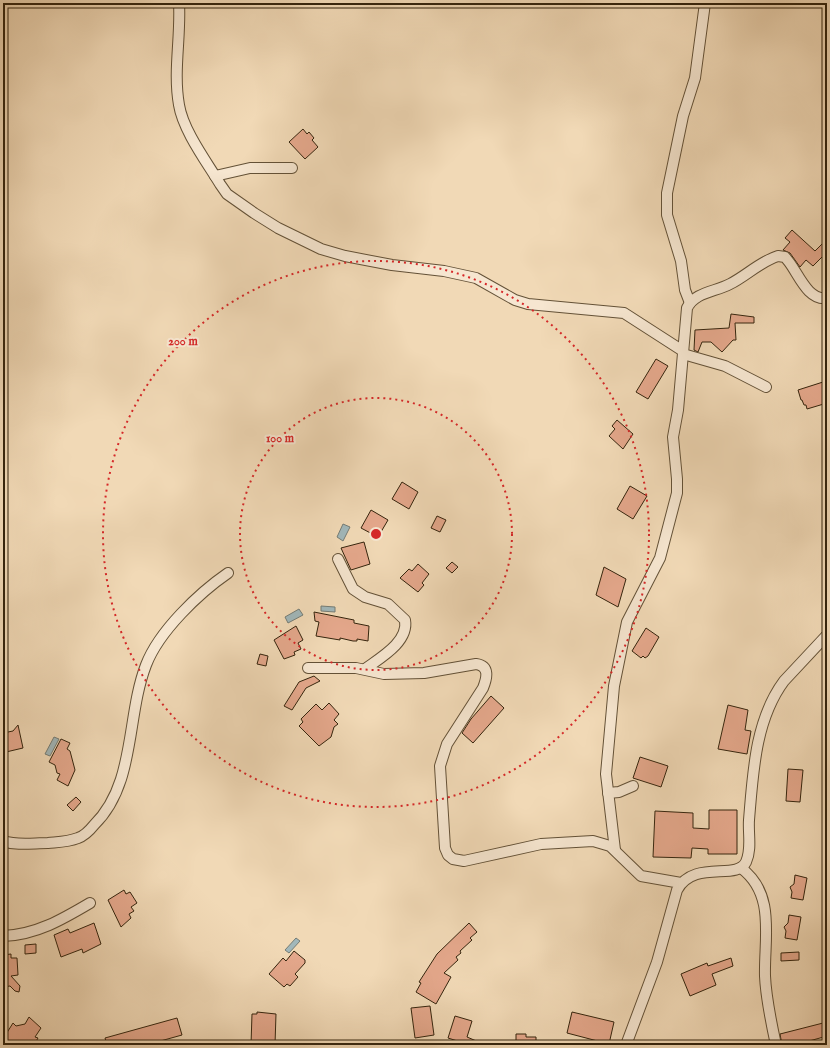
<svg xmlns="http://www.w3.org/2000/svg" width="830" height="1048" font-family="'IM FELL English',serif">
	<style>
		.water { fill: #a1b7ba; stroke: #757c75 }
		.building { fill: #e5a88c; stroke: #34240d }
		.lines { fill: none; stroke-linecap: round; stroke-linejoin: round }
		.minor-casing { stroke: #635137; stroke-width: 12 }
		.minor { stroke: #f6e6d0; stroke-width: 10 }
		.ring { fill: none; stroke: #d62828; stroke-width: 2; stroke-dasharray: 2 4 }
		.centre { fill: #d62828; stroke: #f6e6d0; stroke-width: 2 }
		.ring-label { font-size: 12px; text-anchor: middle; font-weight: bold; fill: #d62828; stroke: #f6e6d0; stroke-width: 4; stroke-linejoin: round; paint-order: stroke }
	</style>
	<rect width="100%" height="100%" fill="#f1d9b6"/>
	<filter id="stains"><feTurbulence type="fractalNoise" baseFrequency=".005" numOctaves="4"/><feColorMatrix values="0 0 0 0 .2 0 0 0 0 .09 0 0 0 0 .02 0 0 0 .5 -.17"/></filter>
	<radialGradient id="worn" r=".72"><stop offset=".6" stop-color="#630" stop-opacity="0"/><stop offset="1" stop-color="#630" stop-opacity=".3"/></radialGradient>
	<g class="water">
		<polygon points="343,524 350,527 343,541 337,537"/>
		<polygon points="321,606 335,607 335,612 321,611"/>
		<polygon points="299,609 303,615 288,623 285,617"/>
		<polygon points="54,737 59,739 50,756 45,754"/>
		<polygon points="296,938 300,941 289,953 285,950"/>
	</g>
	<g class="building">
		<polygon points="303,129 307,134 309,132 314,138 312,140 318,147 305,159 289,142"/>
		<polygon points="792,230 815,251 827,239 827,252 813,266 806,260 800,267 790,253 783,250 790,242 785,238"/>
		<polygon points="731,314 754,317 754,323 735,323 736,340 733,340 722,352 711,342 702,342 698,352 694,350 695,330 729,328"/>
		<polygon points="656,359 668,366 648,399 636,392"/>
		<polygon points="823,382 824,388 827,387 827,403 807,409 806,405 804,405 802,400 801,400 798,390"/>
		<polygon points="617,420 633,434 623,449 609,436 615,429 612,426"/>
		<polygon points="402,482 418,492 409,509 392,499"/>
		<polygon points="630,486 647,496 633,519 617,509"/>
		<polygon points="371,510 388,520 378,537 361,528"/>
		<polygon points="437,516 446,520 440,532 431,528"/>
		<polygon points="364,542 370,564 351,570 341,548"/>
		<polygon points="452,562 458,567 452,573 446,568"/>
		<polygon points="418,564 429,574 422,583 424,585 418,592 400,578 409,569 412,571"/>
		<polygon points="604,567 626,579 618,607 596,595"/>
		<polygon points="314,612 354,620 354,623 369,626 368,641 357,639 357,641 353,641 340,638 340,640 316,636 319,622 315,621"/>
		<polygon points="296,626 303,640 298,643 301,649 294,652 295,655 284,659 274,640"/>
		<polygon points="646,628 659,637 648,656 645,658 643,656 641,658 632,651"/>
		<polygon points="260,654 268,656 266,666 257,664"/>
		<polygon points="314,676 320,681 306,688 292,710 284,706 299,682"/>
		<polygon points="491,696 504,708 473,743 462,733 471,719"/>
		<polygon points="329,703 339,714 334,720 338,724 334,727 331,737 319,746 299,726 303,722 301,719 316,704 322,710"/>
		<polygon points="728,705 748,710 745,730 751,731 747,754 718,749"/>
		<polygon points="18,725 23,748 6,752 3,733 13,731"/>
		<polygon points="61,739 70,743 67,749 70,751 75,770 68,786 57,780 60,774 57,773 55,765 49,762"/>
		<polygon points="640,757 668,766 661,787 633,778"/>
		<polygon points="788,769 803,770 800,802 786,801"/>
		<polygon points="76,797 81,802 73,811 67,805"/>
		<polygon points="709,810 737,810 737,854 708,854 708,849 692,848 691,858 653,857 655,811 693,813 693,828 709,829"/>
		<polygon points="795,875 807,878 803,900 791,898 792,892 790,887 794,884"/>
		<polygon points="124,890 126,894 130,892 137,903 131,907 134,911 129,914 131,918 121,927 108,900"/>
		<polygon points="789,915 801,917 797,940 785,938 786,931 784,927 788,923"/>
		<polygon points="94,923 101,944 83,953 82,949 61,957 54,935 68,929 70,933"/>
		<polygon points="469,923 477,932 470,938 472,940 460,951 461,953 456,957 458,960 444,973 451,977 436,1004 416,992 421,983 419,982 437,954"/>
		<polygon points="36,944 36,953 25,954 25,945"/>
		<polygon points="294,951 305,960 305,963 295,974 298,977 290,986 287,984 284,987 269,974 283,958 286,961"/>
		<polygon points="799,952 799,960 781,961 781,953"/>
		<polygon points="11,954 11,958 17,958 18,975 11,976 20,986 19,992 15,991 10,986 3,987 3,955"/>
		<polygon points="731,958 733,966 712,974 716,985 690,996 681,974 707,963 708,966"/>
		<polygon points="430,1006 434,1035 415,1038 411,1008"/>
		<polygon points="257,1012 276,1014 275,1045 251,1045 252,1014 257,1014"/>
		<polygon points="572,1012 614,1022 609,1044 567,1033"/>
		<polygon points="455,1016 472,1021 467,1037 481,1043 480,1045 470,1045 448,1038"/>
		<polygon points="29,1017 41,1028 35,1037 38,1038 34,1045 28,1041 22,1042 20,1045 13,1045 3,1039 13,1023 16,1026 25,1024"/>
		<polygon points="177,1018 182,1035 146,1045 107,1045 105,1038"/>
		<polygon points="827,1022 827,1036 795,1045 782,1045 780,1034"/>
		<polygon points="516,1034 526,1034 526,1037 536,1037 536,1045 516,1045"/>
	</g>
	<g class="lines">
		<defs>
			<g id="minor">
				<path d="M179 3C181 37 173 71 179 105 183 130 206 161 220 184L227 194 254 213 278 228 321 249 345 256 392 265 444 271 476 278 515 300 528 304 624 313 683 351"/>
				<polyline points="215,176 250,168 292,168"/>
				<polyline points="690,303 685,290 681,261 667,215 667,193 683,116 695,78 705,3"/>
				<polyline points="683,354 725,366 766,387"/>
				<path d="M338 559 353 589 365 597 388 604 405 620C409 642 380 658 365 669"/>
				<path d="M308 668H356L384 674 424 673 476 664C490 666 487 678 483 688L447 744 440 766 445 848 448 855 453 859 464 861 541 844 593 841 610 846 641 876 681 883"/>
				<polyline points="608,793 619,792 633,786"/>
				<path d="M3 841C17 846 33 843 48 843 58 842 68 842 78 838 84 836 90 830 94 825 136 784 126 717 146 665 159 631 199 593 228 573"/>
				<path d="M615 850 606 774 614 686 627 622 660 558 677 493V479L673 437 678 410 687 308C695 292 715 292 730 284 746 276 761 261 778 256L785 257 789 262C799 275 808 301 827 298"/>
				<path d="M741 868C776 894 764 938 765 976 766 999 771 1022 776 1045"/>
				<path d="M3 936C36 935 63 919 90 903"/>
				<path d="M626 1045 657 962 677 890C694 859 737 881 746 862 752 849 748 834 749 820 753 773 755 720 784 681L827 635"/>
			</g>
		</defs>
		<use href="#minor" class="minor-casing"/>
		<use href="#minor" class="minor"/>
	</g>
	<g class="ring">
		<circle cx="376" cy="534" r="136"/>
		<circle cx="376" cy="534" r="273"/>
	</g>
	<circle cx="376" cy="534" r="6" class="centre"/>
	<g class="ring-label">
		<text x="183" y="345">200 m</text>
		<text x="280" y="442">100 m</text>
	</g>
	<rect width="830" height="1048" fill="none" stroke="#f1d9b6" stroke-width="16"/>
	<rect x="4" y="4" width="822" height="1040" fill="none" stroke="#34240d" stroke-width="2"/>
	<rect x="8" y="8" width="814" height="1032" fill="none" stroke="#34240d"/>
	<rect width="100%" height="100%" filter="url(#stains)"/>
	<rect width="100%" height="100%" fill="url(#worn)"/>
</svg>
